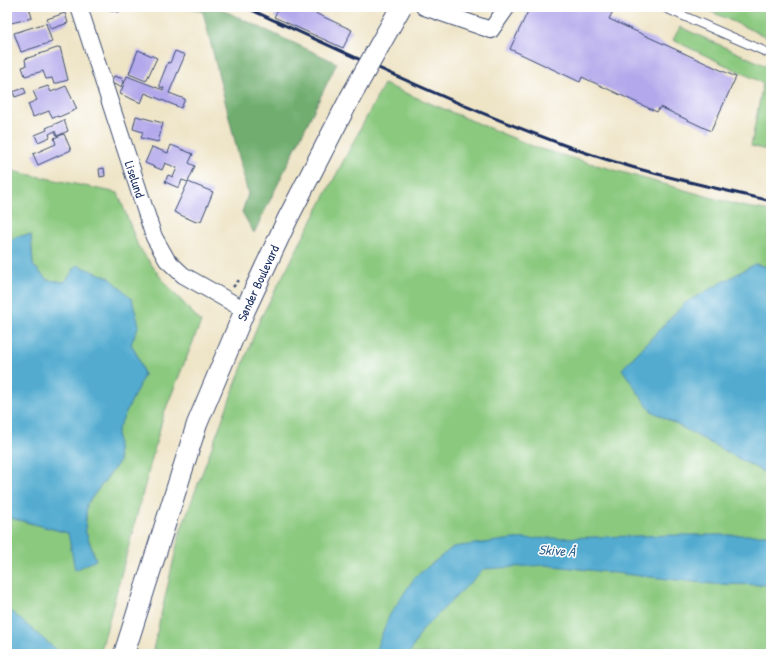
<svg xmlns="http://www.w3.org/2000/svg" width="778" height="661" font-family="'Patrick Hand',sans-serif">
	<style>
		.green { fill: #8bc97f; stroke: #537c6e }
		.forest { fill: #70ad6e; stroke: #466e66 }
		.water { fill: #52acd0; stroke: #366e97 }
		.building { fill: #b2a8eb }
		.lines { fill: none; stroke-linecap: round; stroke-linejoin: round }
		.service-casing { stroke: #3b4a6e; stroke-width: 10 }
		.minor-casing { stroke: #3b4a6e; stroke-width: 18 }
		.tertiary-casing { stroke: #3b4a6e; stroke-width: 22 }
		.path { stroke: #3b4a6e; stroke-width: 2.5; stroke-dasharray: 3 3; stroke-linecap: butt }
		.service { stroke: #fff; stroke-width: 8 }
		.minor { stroke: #fff; stroke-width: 16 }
		.tertiary { stroke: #fff; stroke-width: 20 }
		.rail { stroke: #1b2f5e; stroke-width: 3 }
		.tertiary-bridge-casing { stroke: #3b4a6e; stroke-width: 22; stroke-linecap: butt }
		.tertiary-bridge { stroke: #fff; stroke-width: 20 }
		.labels { text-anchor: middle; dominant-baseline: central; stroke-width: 3; stroke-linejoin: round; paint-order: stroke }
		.street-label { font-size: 13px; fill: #1b2f5e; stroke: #fff }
		.water-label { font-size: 14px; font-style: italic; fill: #31618c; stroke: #fff }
	</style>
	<rect width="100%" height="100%" fill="#fff"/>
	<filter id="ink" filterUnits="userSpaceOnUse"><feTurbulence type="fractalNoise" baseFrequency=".025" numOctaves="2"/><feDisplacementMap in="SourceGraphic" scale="8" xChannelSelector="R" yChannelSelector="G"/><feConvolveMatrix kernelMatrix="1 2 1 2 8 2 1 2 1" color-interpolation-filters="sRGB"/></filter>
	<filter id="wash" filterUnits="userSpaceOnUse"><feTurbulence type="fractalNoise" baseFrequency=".012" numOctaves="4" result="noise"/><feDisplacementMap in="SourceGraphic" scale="16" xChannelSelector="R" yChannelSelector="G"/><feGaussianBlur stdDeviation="0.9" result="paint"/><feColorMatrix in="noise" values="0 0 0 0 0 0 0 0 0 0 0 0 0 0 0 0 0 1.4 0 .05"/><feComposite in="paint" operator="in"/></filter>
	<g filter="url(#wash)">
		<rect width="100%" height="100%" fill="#eee4c6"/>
		<g class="green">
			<polygon points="701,7 771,7 771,39"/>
			<polygon points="680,27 771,68 771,151 751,146 763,83 673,40"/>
			<polygon points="384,84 537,148 741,206 771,211 771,268 755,264 650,410 771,476 771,654 152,654 180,532 260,319"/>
			<polygon points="7,170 118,193 138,246 164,282 201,322 164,413 100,654 7,654 7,517 68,533 96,560 85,530 87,504 119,462 116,431 144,375 138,357 131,344 138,325 132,299 65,282 47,280 33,265 31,235 18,236 7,243"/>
		</g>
		<polygon class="forest" points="189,7 216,7 337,63 254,233 242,212 248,194 203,12"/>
		<g class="water">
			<polygon points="31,235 33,265 47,280 65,282 77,265 110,278 132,299 139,325 131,344 138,357 144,375 117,431 119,462 87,504 85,530 96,560 75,570 68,533 7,517 7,243 18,236"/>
			<polygon points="755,264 771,268 771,476 650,410 622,369 685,303"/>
			<polygon points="680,535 771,535 771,585 712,584 545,565 484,569 423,629 409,654 374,654 389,616 415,577 453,547 513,539"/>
			<polygon points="7,608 61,654 7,654"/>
		</g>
		<g id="blocks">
			<g class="building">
				<polygon points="7,7 29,7 32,18 7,24"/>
				<polygon points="99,7 120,7 119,12"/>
				<polygon points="271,7 302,7 352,30 343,48 274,17 278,10"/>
				<polygon points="530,7 615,7 609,19 736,77 711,131 660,107 657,112 582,77 580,82 510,49"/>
				<polygon points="65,13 68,23 51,29 47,19"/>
				<polygon points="46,23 52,42 21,52 14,33"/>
				<polygon points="60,47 68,80 54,84 52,78 46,79 43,71 25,76 22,67 26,66 25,59"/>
				<polygon points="138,50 157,58 146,81 129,74"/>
				<polygon points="175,51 185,55 169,93 185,99 181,108 145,93 141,103 120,94 127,76 163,90 164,88 160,87 160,82 168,62 170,63"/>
				<polygon points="114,76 124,79 121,87 111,83"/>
				<polygon points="48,86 51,92 66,86 77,109 59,117 58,116 53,118 49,111 33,117 28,104 37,100 33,91"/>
				<polygon points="24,88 26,93 15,97 13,92"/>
				<polygon points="136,116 163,123 158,142 141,138 143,132 133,129"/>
				<polygon points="64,120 68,131 57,136 55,131 49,134 50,137 38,142 35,135 47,130 46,128"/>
				<polygon points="64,134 71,150 38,165 33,154 56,144 54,138"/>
				<polygon points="171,145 193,154 189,163 195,166 188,182 182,180 179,188 165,182 168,175 173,177 177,168 165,163 162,170 145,163 152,147 168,153"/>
				<polygon points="104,168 105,176 100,177 99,169"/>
				<polygon points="188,182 213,192 201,221 197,220 196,222 174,212"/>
			</g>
		</g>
	</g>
	<g filter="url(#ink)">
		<use href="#blocks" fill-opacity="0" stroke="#3b4a6e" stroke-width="1"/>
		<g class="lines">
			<defs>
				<polyline id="service" points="663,7 771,54"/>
				<g id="minor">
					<path id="s1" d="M79 7 154 237 167 260 183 275 245 310"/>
					<polyline points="424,7 491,30 507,7"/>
				</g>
				<g id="tertiary">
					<path id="s2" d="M124 654 197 424 245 310 288 218 350 98"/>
				</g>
			</defs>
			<use href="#service" class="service-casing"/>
			<use href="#minor" class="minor-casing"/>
			<use href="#tertiary" class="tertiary-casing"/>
			<g class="path">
				<polyline points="277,7 283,10"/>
				<polyline points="233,287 241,278"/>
			</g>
			<use href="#service" class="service"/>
			<use href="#minor" class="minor"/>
			<use href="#tertiary" class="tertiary"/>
			<path class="rail" d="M245 7C350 55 455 105 564 145 631 170 701 185 771 201"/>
			<defs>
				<polyline id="tertiary-bridge" points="350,98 401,7"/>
			</defs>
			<use href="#tertiary-bridge" class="tertiary-bridge-casing"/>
			<use href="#tertiary-bridge" class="tertiary-bridge"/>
		</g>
	</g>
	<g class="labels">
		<g class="street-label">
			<text stroke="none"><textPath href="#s1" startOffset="181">Liselund</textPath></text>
			<text stroke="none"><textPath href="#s2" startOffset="395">Sønder Boulevard</textPath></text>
		</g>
		<g class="water-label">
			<text transform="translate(557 550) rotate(4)">Skive Å</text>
		</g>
	</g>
	<rect width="778" height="661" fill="none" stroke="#fff" stroke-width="24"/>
</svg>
